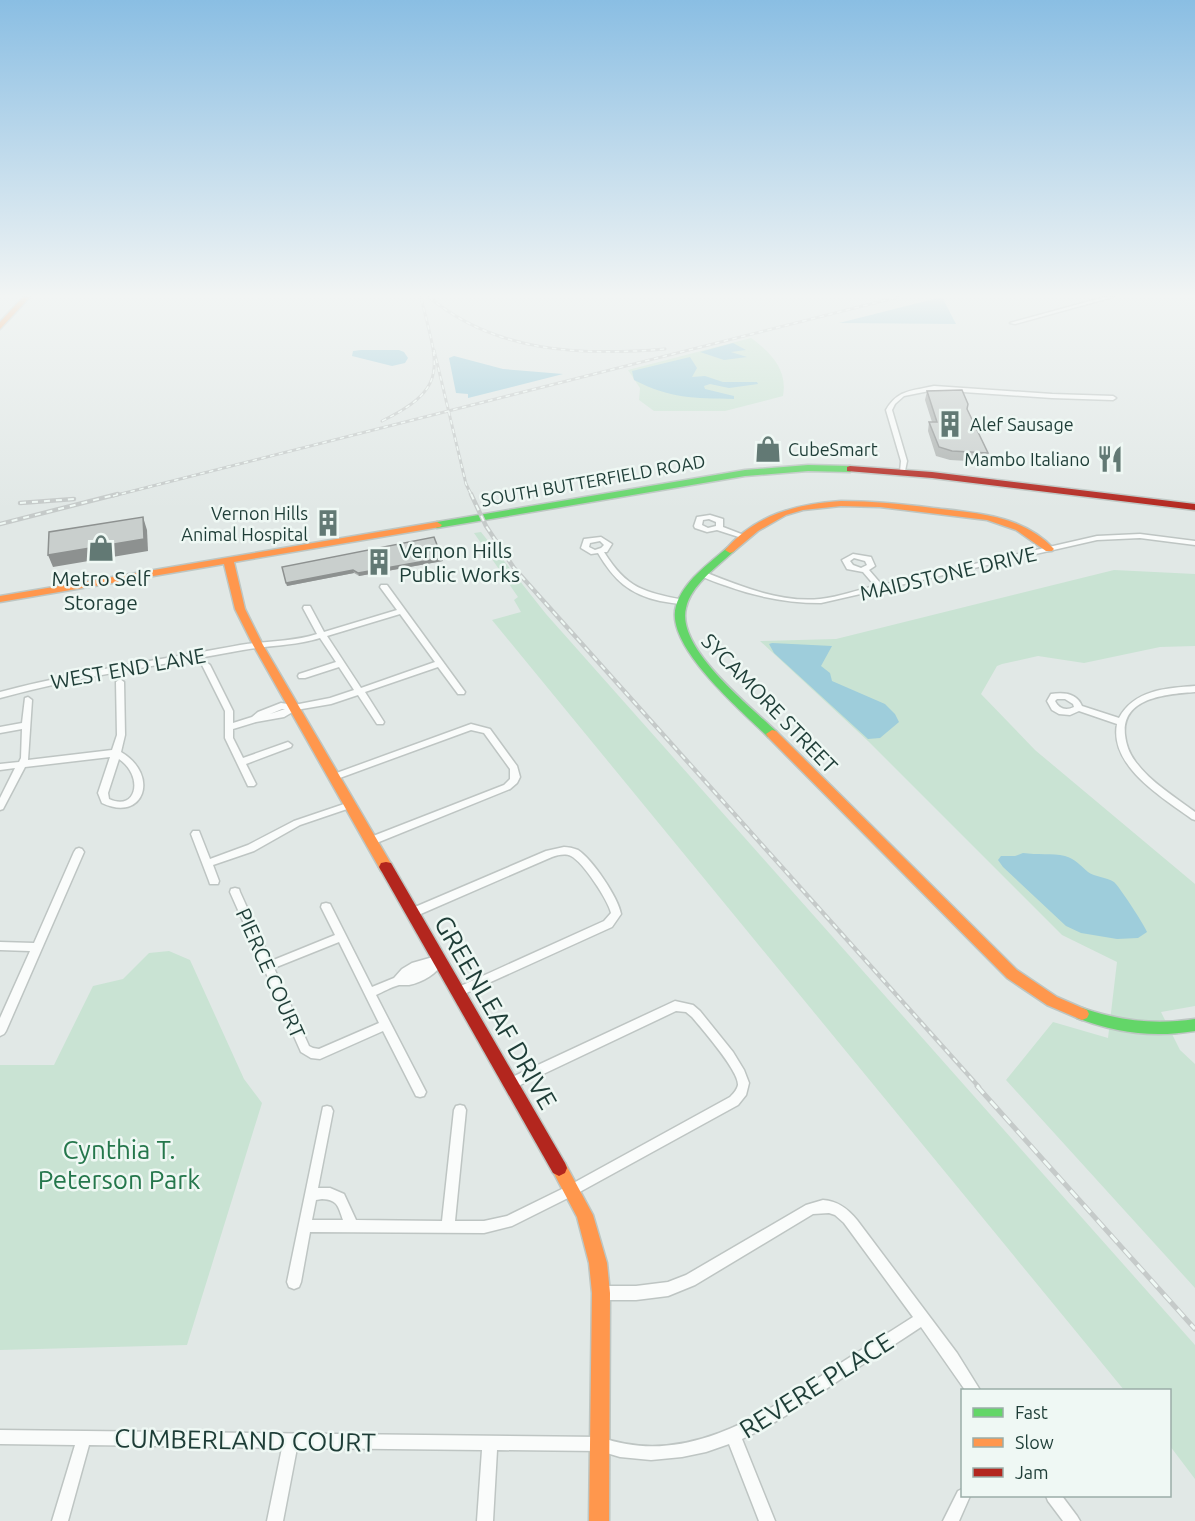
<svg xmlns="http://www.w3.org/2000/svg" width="1195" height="1521" font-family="Ubuntu,sans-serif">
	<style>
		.green { fill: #c9e3d3 }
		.water { fill: #9ecddb }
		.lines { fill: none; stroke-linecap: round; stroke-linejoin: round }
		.street-casing { stroke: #bec5c3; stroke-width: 3 }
		.fast-casing { stroke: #bdc6c3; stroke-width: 3 }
		.slow-casing { stroke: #bdc6c3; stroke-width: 3 }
		.jam-casing { stroke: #bdc6c3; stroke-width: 3 }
		.street { fill: #fafcfb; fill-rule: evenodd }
		.fast { fill: #63d668; fill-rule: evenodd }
		.slow { fill: #ff974d; fill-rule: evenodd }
		.jam { fill: #b3261e; fill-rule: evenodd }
		.rail-far2-casing { stroke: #c5cac9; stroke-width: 3 }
		.rail-far1-casing { stroke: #c5cac9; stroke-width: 4.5 }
		.rail-casing { stroke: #c5cac9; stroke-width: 5 }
		.rail-far2 { stroke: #eff8f4; stroke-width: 1.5; stroke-dasharray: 4.5; stroke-linecap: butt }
		.rail-far1 { stroke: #eff8f4; stroke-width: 2; stroke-dasharray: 6; stroke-linecap: butt }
		.rail { stroke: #eff8f4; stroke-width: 3; stroke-dasharray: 10; stroke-linecap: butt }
		.wall { fill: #adb2b0 }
		.shaded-wall { fill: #8d9190 }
		.building { fill: #c9cfcd; stroke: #8d9190; stroke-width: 1.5 }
		.labels { text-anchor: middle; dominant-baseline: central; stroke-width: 5; stroke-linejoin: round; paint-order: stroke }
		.far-poi-label { font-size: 18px; fill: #1e3d37; stroke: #eff8f4; text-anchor: start }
		.far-street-label { font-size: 18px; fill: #1e3d37; stroke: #eff8f4 }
		.poi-label { font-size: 21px; fill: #1e3d37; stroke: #eff8f4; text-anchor: start }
		.street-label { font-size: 21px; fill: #1e3d37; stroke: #eff8f4 }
		.near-street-label { font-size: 26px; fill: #1e3d37; stroke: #eff8f4 }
		.near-park-label { font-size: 26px; fill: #25774c; stroke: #eff8f4 }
	</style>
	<rect width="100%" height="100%" fill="#e1e8e6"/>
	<g class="green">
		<path d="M751 338C770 352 788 369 783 396L725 411H654L639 400 640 388 628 370Z"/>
		<polygon points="481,532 546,614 1195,1345 1195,1479 1170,1446 1170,1390 1124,1390 492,620 521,612 514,600 518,597 474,533"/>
		<polygon points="1114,570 1195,574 1195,646 1160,647 1084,663 1038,656 1002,664 997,666 981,694 1035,750 1195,884 1195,1006 1161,1012 1180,1050 1195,1064 1195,1288 1006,1080 1053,1022 1108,1038 1117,962 1062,935 868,741 760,641 836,639"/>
		<polygon points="169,951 190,960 244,1079 262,1103 187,1345 0,1350 0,1065 54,1065 93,986 123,979 149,953"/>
	</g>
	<g class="water">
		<polygon points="938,298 943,299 956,324 839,323"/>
		<polygon points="733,343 746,350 731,352 747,357 724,360 700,352"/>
		<polygon points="361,350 399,350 404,352 408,358 405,363 392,366 352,356 353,351"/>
		<polygon points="454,356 503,369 563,374 468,398 468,394 456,393 449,358"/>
		<path d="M690 357 697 368 692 377 705 376 723 382H757L758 384 729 388 710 384 704 386 705 389 734 396V399C693 398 671 399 634 380L632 371Z"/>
		<polygon points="772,643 832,646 821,666 830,673 832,681 885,704 895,714 899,722 880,738 868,739 774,653 769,644"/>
		<path d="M1023 853C1037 855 1052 853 1065 856 1075 859 1080 865 1088 872 1095 877 1106 877 1114 882 1119 886 1145 926 1147 932L1138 938 1117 939 1081 933 1066 926 1003 867 998 860 1001 856H1015Z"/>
	</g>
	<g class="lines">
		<defs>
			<g id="street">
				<polygon points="1105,297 1113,297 1015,324 1010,323"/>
				<path d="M934 386 1052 394 1113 396 1116 398 1113 400 1052 398 934 390 904 396 895 404 892 410 907 461 905 471 902 473 900 472 901 461 886 410C898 389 913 391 934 386Z"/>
				<path d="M710 515 723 519V527L749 537 745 539 717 530 707 532 695 528 694 526 697 517ZM709 519 716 522V526L708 528 702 525 703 520Z"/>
				<path d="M1140 534 1195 541V545L1140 538 1097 540 821 603C788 603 757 597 727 586 718 583 708 580 700 575L701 573H707C742 587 782 603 820 599 839 597 857 590 875 586L863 572 847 569 842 560 853 554 871 557 875 566 869 570 882 585 1097 536ZM854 558 865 561 867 565 861 568 853 565 850 561Z"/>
				<path d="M601 537 612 544 607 552H604C627 589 644 592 684 600L685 602 684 604C676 604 668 602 660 601 629 594 614 580 598 553L591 554 581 548 584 539ZM600 541 604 545 601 548 595 550 589 547 590 543Z"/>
				<path d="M381 585H387L465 692 464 694H458L438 667 365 692 384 722 383 724H377L358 695 331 704 296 710 284 717 256 722 233 729V738L243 758 288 742 292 745 291 747 246 764 256 784 254 786H248L225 738V711L202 665 206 662 210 665 233 711V723L252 717 258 712 281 703 294 705 330 698 354 690 339 667 305 678H299L298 676 299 674 336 662 320 638C295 646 269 645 243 650 162 665 80 676 0 698V692C79 671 160 660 240 645 266 641 292 642 317 634L303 608 304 606H310L324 632 397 610 380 587ZM400 614 435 662 361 688 327 636ZM282 709H285L270 714Z"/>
				<path d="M120 679 124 682 125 735 121 752C160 775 144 823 102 803L98 793 110 757 25 767 3 809 0 810V798L15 768 0 770V764L19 762 21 758 22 729 0 733V727L22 723 25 698 28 697 32 700 28 760 112 750 117 735 116 682ZM119 759C144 776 137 812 109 799L108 793Z"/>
				<path d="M1195 686V692C1168 694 1121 697 1125 735 1126 744 1129 753 1135 761 1150 782 1174 796 1195 812V820L1192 819C1163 798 1109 766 1117 724L1079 711 1070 715 1059 714 1052 710 1047 701 1051 694C1063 692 1077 693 1082 706L1119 718C1134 690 1166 688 1195 686ZM1057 699H1065L1073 704 1074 707C1066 711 1059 709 1055 701Z"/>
				<polygon points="471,724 490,729 517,766 520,777 517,783 510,789 374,844 368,844 366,841 368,838 504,785 510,779 510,769 484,733 471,730 337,779 331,779 329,777 331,775"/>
				<polygon points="350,802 353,803 355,805 353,807 300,825 254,851 213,865 219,881 218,884 210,884 209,881 191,834 193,831 199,831 210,859 248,845 294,821"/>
				<path d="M564 847C568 847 573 848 578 850 592 859 618 897 621 914L612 927 462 995 458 997 454 995 453 992 454 989 604 921 611 913C608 900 583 862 571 856 565 853 558 855 552 857L416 916 412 917 408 916 407 913 408 910 546 851Z"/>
				<polygon points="79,848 82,849 84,852 6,1031 4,1034 0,1036 0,1018 30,951 0,950 0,942 34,943 74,852 76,849"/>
				<path d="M235 888 239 889 240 892 271 961 335 935 321 907 322 904 326 903 330 904 372 987 394 978 402 969 412 963 433 957 443 958 444 961C437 974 423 982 409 985 405 985 402 985 399 985 391 987 383 992 376 995L424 1088 426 1092 424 1096 420 1097 416 1096 383 1031 320 1059 311 1058 301 1052 230 892 231 889ZM339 942 379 1023 319 1049 313 1048 309 1046 274 968Z"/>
				<path d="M675 1001 693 1005 700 1011 733 1052 744 1070 749 1083 746 1095 738 1105 576 1194 512 1226 484 1233 310 1232 301 1282 299 1287 294 1289 289 1287 287 1282 323 1107 327 1106 331 1107 333 1111 318 1188H330L344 1194 356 1220 442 1221 454 1110 456 1106 460 1105 464 1106 466 1110 455 1221H484L507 1216 568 1186 730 1097C733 1094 737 1090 738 1085 739 1071 702 1029 692 1017L686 1012 676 1011 516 1087 512 1088 508 1087 506 1083 508 1079ZM322 1199C338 1200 338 1206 343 1220H312L316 1200Z"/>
				<path d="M823 1200C838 1201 848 1209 857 1220L957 1353 980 1390H965L921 1327C899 1342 876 1356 854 1370 817 1395 782 1421 742 1439L775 1521H759L729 1444 706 1452 682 1457 651 1460 620 1457 600 1451 497 1450 493 1521H477L482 1450 297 1448 283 1521H267L282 1448 89 1445 68 1521H52L75 1445 0 1444V1430L600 1437C691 1470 772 1408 844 1361 867 1346 890 1332 913 1317L844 1223 835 1215 829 1213 813 1214 695 1285 668 1296 636 1300H601L596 1298 594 1293 596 1288 601 1286H636L668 1282 686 1275 806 1205Z"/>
				<polygon points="962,1489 962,1496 970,1496 959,1521 943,1521 958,1491"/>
				<polygon points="1046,1496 1062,1496 1077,1516 1080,1521 1063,1521 1048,1501"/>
			</g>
			<g id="fast">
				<polygon points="808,465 850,466 854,469 850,472 808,471 745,476 437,528 432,525 437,522 745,470"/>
				<path d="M730 547 735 550 733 552C717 567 691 585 686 608 676 648 750 706 776 731L778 734 776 737H768C742 711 664 646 676 606 683 582 708 564 727 548Z"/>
				<path d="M1082 1008C1120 1021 1155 1025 1195 1019V1031C1153 1038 1117 1033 1077 1018L1075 1014 1077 1010Z"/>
			</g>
			<g id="slow">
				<polygon points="23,297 30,297 0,329 0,322"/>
				<path d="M841 501C872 501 902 504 933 508 976 513 1023 515 1054 549L1052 551H1046L1016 530 987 520 880 507 841 506 803 510 786 515 758 531 733 552 730 553 725 550C755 515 796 504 841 501Z"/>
				<polygon points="437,522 442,525 440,527 234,562 245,609 263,645 393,867 391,871 381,871 253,645 235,609 224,564 0,602 0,596"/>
				<polygon points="772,730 776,731 1017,970 1057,997 1087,1010 1089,1014 1087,1018 1082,1020 1047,1005 1007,978 768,737 766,734"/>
				<polygon points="559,1160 565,1163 593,1215 607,1263 610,1293 609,1521 589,1521 592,1293 589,1263 577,1217 551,1168 553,1163"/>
			</g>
			<g id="jam">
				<polygon points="850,466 932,472 1195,504 1195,510 932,478 847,471 847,467"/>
				<polygon points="386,862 391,863 565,1163 567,1168 565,1173 559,1176 553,1173 379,867 381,863"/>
			</g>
		</defs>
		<use href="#street" class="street-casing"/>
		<use href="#fast" class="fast-casing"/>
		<use href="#slow" class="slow-casing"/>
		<use href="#jam" class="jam-casing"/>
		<use href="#street" class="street"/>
		<use href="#fast" class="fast"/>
		<use href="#slow" class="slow"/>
		<use href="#jam" class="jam"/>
		<defs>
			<g id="rail-far2">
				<path d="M429 297C496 353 582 356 665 349"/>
				<polyline points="434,350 466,484 472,496"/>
				<path d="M382 421C453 387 436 363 421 297"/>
				<polyline points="113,496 898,297"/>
			</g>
			<g id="rail-far1">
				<polyline points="471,494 486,526 514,568 979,1087"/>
				<polyline points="20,503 74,499"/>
				<polyline points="0,524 118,494"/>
			</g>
			<polyline id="rail" points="977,1086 1195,1329"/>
		</defs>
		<use href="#rail-far2" class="rail-far2-casing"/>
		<use href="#rail-far1" class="rail-far1-casing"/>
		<use href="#rail" class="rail-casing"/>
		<use href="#rail-far2" class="rail-far2"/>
		<use href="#rail-far1" class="rail-far1"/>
		<use href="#rail" class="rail"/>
	</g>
	<g class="wall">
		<polygon points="927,391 967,409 988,453 986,462 950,460 936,456 928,431 929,422 932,422 925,400"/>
		<polygon points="443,561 359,576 354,573 287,586 282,567"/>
	</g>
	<g class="shaded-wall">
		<polygon points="143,517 147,530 148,551 53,567 48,555"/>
		<polygon points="337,519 338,525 325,527 323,520"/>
		<polygon points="442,558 443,561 359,576 358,573"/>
		<polygon points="353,570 354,573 287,586 286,583"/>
	</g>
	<g class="building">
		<polygon points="962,390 968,404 967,409 988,453 952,451 939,447 929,422 937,422 927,391"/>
		<polygon points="335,510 337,519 323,520 322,512"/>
		<polygon points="143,517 144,539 48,555 49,532"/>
		<polygon points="434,537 442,558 358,573 353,570 286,583 282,567"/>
	</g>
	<linearGradient id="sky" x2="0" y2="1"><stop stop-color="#8abee3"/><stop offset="0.58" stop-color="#f2f5f4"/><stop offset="1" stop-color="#f2f5f4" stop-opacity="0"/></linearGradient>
	<rect width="1195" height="510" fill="url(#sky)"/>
	<defs>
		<symbol id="building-bare" viewBox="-9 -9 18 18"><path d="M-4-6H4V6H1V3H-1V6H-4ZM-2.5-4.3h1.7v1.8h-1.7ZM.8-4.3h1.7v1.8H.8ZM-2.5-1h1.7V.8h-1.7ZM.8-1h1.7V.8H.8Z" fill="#627974" stroke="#eff8f4" stroke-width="2.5" paint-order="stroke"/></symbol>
		<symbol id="shop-bare" viewBox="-9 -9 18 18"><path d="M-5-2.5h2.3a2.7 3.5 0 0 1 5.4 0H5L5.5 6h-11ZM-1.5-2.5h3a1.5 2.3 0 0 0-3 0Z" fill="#627974" stroke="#eff8f4" stroke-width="2.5" paint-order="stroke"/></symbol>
		<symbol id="restaurant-bare" viewBox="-9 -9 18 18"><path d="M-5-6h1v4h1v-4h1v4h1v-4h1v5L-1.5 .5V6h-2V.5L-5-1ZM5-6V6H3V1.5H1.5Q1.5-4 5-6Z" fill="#627974" stroke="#eff8f4" stroke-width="2.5" paint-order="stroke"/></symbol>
	</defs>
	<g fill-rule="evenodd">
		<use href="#building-bare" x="931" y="405" width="38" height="38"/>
		<use href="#shop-bare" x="749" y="430" width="38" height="38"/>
		<use href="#restaurant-bare" x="1091" y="440" width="38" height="38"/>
		<use href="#building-bare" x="309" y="504" width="38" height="38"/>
		<use href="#shop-bare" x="82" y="529" width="38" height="38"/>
		<use href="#building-bare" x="360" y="543" width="38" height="38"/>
	</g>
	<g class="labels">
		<g class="far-poi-label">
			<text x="970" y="424">Alef Sausage</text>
			<text x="788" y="449">CubeSmart</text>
			<text x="1090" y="459" text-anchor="end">Mambo Italiano</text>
			<text x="308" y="513" text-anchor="end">Vernon Hills<tspan x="308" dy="21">Animal Hospital</tspan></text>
		</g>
		<g class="far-street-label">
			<text transform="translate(593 480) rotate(-10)">SOUTH BUTTERFIELD ROAD</text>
		</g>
		<g class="poi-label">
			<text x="399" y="550">Vernon Hills<tspan x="399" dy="24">Public Works</tspan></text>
			<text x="101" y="578" text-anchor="middle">Metro Self<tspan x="101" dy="24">Storage</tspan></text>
		</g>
		<g class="street-label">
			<text transform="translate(948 573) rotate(-13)">MAIDSTONE DRIVE</text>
			<text transform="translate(128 668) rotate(-10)">WEST END LANE</text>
			<text transform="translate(770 703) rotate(46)">SYCAMORE STREET</text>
			<text transform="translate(271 973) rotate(66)">PIERCE COURT</text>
		</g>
		<g class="near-street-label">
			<text transform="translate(496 1012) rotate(60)">GREENLEAF DRIVE</text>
			<text transform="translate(816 1385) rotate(-32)">REVERE PLACE</text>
			<text transform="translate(245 1440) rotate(1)">CUMBERLAND COURT</text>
		</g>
		<g class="near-park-label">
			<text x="119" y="1149">Cynthia T.<tspan x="119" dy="30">Peterson Park</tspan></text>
		</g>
	</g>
	<rect x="961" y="1389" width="210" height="108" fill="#eff8f4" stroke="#9bada8" stroke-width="1.5"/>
	<rect x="973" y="1408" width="30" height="9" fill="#63d668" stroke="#9bada8" stroke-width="1.5"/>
	<text x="1015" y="1419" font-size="18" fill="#1e3d37">Fast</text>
	<rect x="973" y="1438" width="30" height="9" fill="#ff974d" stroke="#9bada8" stroke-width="1.5"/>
	<text x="1015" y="1449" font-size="18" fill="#1e3d37">Slow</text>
	<rect x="973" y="1468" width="30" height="9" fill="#b3261e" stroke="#9bada8" stroke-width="1.5"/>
	<text x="1015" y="1479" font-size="18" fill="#1e3d37">Jam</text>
</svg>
